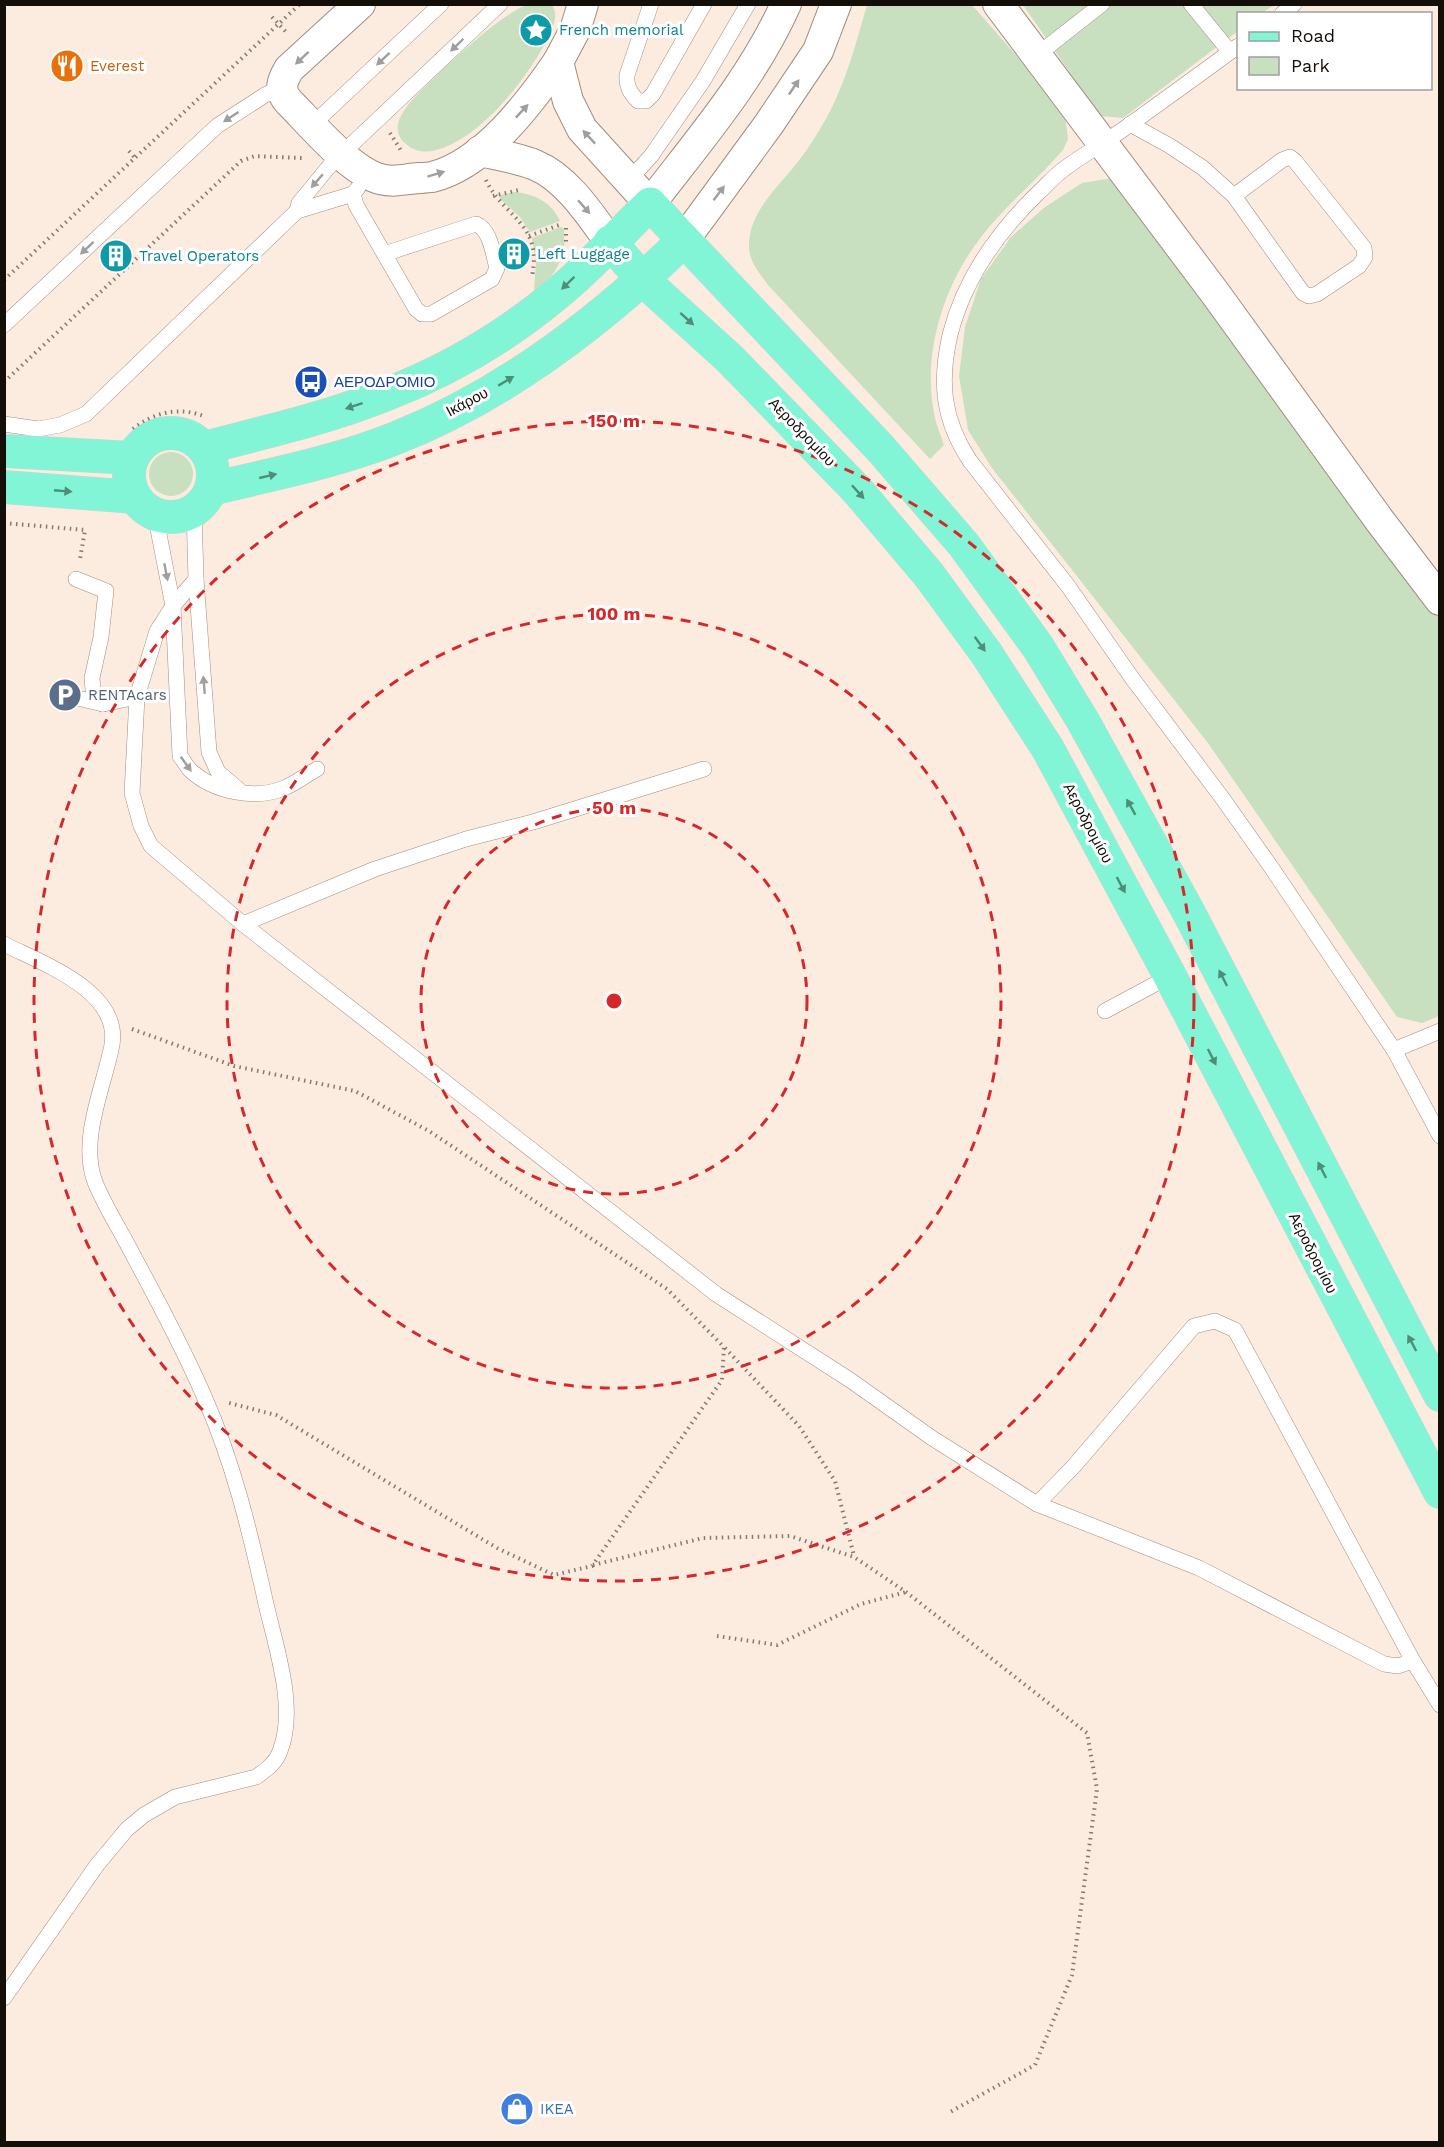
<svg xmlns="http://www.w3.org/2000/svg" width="1444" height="2147" font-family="'Work Sans',sans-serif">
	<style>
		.green { fill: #c8dfc0 }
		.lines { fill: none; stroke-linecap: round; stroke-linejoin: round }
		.lane-casing { stroke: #a08e80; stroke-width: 16 }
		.street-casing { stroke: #a08e80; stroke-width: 32 }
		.primary-casing { stroke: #d5d4d3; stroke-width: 34 }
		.path { stroke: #857a71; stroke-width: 4; stroke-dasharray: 1.5 4.5; stroke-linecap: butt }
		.lane { stroke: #fff; stroke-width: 15 }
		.street { stroke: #fff; stroke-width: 30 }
		.primary { stroke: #81f5d5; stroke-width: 33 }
		.oneway { fill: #a19f9d }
		.oneway2 { fill: #508d79 }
		.ring { fill: none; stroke: #d62828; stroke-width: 3; stroke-dasharray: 10 8 }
		.labels { text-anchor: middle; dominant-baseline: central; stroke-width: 6; stroke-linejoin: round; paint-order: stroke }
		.culture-label { font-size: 15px; fill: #0d838f; stroke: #fff; text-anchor: start }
		.food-label { font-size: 15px; fill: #c56008; stroke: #fff; text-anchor: start }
		.transit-label { font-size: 15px; fill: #164399; stroke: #fff; text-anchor: start }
		.street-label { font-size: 15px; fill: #140e09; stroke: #fff }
		.service-label { font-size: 15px; fill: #4e5e75; stroke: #fff; text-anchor: start }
		.shop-label { font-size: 15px; fill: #366cbe; stroke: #fff; text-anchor: start }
		.centre { fill: #d62828; stroke: #fff; stroke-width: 3 }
		.ring-label { font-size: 18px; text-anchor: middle; font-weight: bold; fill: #d62828; stroke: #fff; stroke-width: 6; stroke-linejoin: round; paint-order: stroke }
	</style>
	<rect width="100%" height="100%" fill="#fcece0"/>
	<g class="green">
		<path d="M527 5H552C561 17 549 35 543 47 523 83 478 140 436 150 425 153 415 152 406 144 382 125 416 96 431 81 449 63 504 12 527 5Z"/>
		<path d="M867 5H972L1042 85 1065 116 1068 139 1063 150C1037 180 1006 205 981 237 943 286 921 356 935 418 937 427 941 436 944 445L930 459 768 285C759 272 748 261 749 244 750 211 778 187 797 163 808 149 818 133 827 117 846 82 856 43 867 5Z"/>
		<polygon points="1023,5 1274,5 1262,13 1238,14 1238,31 1123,118 1100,116"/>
		<polygon points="1113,178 1439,617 1439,1016 1422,1023 1397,1017 1208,743 992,468 968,430 959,376 965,327 981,279 1011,237 1045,207 1082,183"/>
		<path d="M515 192C534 194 552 202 560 221L530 232 520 217 500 199V195Z"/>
		<path d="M561 227 564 229C564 236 565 243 564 249 562 263 548 285 534 290L536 263 532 238Z"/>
		<circle cx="171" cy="474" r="22"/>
	</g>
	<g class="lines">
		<defs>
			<g id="lane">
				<path d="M651 4 627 75C626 86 630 93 638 101H646L653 94 704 4"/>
				<polyline points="1191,4 1230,52"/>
				<polyline points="1282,14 1294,4"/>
				<path d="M1238 46C1202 73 1165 99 1128 126 1107 141 1084 154 1064 169 1054 176 1046 186 1037 194 996 234 964 279 950 335 939 383 943 420 970 461L1068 586 1132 678 1223 799 1271 867 1394 1050 1440 1136"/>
				<polyline points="1037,55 1102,4"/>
				<polyline points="1130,124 1170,146 1203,168 1234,196 1303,293 1309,296 1317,294 1359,266 1365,257 1364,248 1295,161 1290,157 1282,160 1234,196"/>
				<polyline points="312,125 441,4"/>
				<polyline points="629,180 651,156 703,81 748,4"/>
				<path d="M358 188 353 194 356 205 416 309 422 314H431L492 279 497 268C493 255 491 230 476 224L384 254"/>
				<polyline points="297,211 299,203 332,163 500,4"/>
				<polyline points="4,325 217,126 265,95 281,87"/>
				<polyline points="4,424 38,429 60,425 86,414 297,211 353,194"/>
				<polyline points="194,510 196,579 209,752 218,772 238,789"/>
				<path d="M155 514 173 606 180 756C184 761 187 767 191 771 214 792 256 800 284 788 296 783 306 775 317 769"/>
				<polyline points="76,579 106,591 101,637 92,678 93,690 103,704"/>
				<polyline points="196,579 173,606 157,631 137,697 132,793 141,826 151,846 243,924 716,1294 850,1380 932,1438 1037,1504 1074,1466 1194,1326 1215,1321 1235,1330 1413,1661 1440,1705"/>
				<polyline points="56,693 103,704 137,697"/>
				<polyline points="243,924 375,869 466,839 533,822 704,769"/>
				<path d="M4 944C43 964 121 991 112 1045 104 1087 79 1139 95 1182 105 1207 121 1231 133 1255 158 1301 183 1348 204 1396 234 1464 250 1532 266 1604 276 1648 297 1708 280 1751 276 1763 266 1770 256 1777L175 1797 144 1815 127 1829 97 1865 4 1998"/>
				<polyline points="1105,1011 1170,976"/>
				<polyline points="1394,1050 1440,1031"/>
				<polyline points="1037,1504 1199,1568 1384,1664 1398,1666 1413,1661"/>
			</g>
			<g id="street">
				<path d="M360 4 289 69C282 81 278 90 289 102 311 124 345 165 374 177 386 182 396 181 409 179 417 178 425 178 432 177 484 164 529 104 558 62"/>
				<path d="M583 4 575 30 558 62 568 101 582 129 650 204C699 140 753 78 786 4"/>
				<polyline points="998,4 1215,293 1380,521 1440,600"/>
				<path d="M480 151C498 155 518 158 535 165 567 178 591 216 610 242"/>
				<polyline points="684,240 769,124 818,51 836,4"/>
			</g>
			<g id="primary">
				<polyline points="610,242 643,280 730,359 857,490 929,575 986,653 1048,749 1170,976 1440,1492"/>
				<circle cx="171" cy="475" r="42"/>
				<path d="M204 448C265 432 328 418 387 394 449 370 508 335 559 292 591 266 620 233 650 204L881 449 964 545 1038 647 1083 721 1188 911 1440 1395"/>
				<polyline points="4,451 132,458"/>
				<polyline points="4,487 135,497"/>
				<path d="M211 489C273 474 336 462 396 438 505 395 601 321 684 240"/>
			</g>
		</defs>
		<use href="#lane" class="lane-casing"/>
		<use href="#street" class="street-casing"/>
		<use href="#primary" class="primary-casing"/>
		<g class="path">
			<polyline points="272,17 288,34"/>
			<polyline points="390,133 402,152"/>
			<polyline points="129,151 135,158"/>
			<path d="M486 180C503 217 543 223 532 276"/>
			<polyline points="493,196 519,190"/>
			<polyline points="566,228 566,245"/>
			<polyline points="529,236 562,224"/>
			<polyline points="4,280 300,4"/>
			<polyline points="4,382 241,161 255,156 303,158"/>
			<path d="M133 429C154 412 180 406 206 417"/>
			<polyline points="4,523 85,530 80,559"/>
			<polyline points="132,1029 234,1066 355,1091 429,1131 667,1289 724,1347 722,1380 592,1566 554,1575 497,1548 276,1415 229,1403"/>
			<polyline points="725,1348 799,1426 835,1481 854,1556"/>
			<polyline points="593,1565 703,1538 790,1536 854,1557 906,1592 1087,1733 1097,1789 1072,1975 1035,2065 950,2112"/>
			<polyline points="717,1636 777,1645 861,1604 906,1592"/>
		</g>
		<use href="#lane" class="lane"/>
		<use href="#street" class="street"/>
		<use href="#primary" class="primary"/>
	</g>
	<defs><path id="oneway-solid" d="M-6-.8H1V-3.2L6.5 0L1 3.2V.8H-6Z" transform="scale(1.5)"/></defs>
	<g class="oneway">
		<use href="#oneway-solid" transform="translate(457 45) rotate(136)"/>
		<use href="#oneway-solid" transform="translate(302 58) rotate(137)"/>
		<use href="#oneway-solid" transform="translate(383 59) rotate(137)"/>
		<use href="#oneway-solid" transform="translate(794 87) rotate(-56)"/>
		<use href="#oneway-solid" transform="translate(522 111) rotate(-47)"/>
		<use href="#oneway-solid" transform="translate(231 117) rotate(147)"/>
		<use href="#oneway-solid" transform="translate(589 137) rotate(-133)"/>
		<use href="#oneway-solid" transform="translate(436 174) rotate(-17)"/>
		<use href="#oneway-solid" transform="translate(317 181) rotate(131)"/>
		<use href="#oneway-solid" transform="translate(719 193) rotate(-53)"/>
		<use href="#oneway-solid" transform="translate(584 207) rotate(49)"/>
		<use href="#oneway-solid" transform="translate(87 248) rotate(137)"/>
		<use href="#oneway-solid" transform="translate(166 572) rotate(79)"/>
		<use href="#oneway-solid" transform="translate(204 685) rotate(-95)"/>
		<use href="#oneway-solid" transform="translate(186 764) rotate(54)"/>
	</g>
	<g class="oneway2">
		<use href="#oneway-solid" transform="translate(568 283) rotate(136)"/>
		<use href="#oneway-solid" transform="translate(687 319) rotate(42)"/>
		<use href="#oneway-solid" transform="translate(506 381) rotate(-31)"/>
		<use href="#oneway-solid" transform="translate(354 406) rotate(162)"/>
		<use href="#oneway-solid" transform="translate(268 476) rotate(-13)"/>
		<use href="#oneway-solid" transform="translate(63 491) rotate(5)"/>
		<use href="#oneway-solid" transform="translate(858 492) rotate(48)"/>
		<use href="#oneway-solid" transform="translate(980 644) rotate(54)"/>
		<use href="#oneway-solid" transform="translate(1131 807) rotate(-119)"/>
		<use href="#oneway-solid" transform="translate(1121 885) rotate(62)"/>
		<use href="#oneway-solid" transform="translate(1223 978) rotate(-117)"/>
		<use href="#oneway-solid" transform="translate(1212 1057) rotate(63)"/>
		<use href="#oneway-solid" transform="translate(1322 1170) rotate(-117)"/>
		<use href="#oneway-solid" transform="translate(1412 1343) rotate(-118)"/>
	</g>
	<g class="ring">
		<circle cx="614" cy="1001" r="193"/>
		<circle cx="614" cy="1001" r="387"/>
		<circle cx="614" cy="1001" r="580"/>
	</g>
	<defs>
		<symbol id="sight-disc" viewBox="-11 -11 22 22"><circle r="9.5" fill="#0f9aa8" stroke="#fff"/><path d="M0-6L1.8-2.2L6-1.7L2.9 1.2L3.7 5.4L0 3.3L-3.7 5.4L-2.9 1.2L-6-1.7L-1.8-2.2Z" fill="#fff"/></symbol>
		<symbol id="restaurant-disc" viewBox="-11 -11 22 22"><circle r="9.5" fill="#e8710a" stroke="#fff"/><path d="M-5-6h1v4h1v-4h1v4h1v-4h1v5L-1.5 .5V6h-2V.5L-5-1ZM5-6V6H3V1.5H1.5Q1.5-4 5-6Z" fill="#fff"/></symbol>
		<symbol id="building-disc" viewBox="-11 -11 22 22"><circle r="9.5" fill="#0f9aa8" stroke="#fff"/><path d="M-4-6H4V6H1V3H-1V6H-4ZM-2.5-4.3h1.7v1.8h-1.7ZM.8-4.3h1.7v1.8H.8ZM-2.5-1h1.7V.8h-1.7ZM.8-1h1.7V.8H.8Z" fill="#fff"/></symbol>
		<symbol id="bus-disc" viewBox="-11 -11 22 22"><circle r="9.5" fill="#1a4fb4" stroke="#fff"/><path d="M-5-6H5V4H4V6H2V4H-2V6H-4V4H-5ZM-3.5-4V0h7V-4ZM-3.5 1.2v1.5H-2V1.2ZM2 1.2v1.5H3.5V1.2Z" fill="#fff"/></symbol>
		<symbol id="parking-disc" viewBox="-11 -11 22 22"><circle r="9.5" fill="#5c6f8a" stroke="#fff"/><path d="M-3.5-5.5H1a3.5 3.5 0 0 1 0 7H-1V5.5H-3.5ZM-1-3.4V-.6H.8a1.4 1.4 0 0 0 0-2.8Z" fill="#fff"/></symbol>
		<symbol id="shop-disc" viewBox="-11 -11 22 22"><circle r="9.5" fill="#3f7fe0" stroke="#fff"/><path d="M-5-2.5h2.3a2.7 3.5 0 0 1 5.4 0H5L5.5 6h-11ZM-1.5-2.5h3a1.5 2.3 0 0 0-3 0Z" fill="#fff"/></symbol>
	</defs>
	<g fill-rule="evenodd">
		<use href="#sight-disc" x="517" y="11" width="38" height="38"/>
		<use href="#restaurant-disc" x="48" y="47" width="38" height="38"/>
		<use href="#building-disc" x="495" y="235" width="38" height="38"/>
		<use href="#building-disc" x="97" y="237" width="38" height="38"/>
		<use href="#bus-disc" x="292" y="363" width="38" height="38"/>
		<use href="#parking-disc" x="46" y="676" width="38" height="38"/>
		<use href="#shop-disc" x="498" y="2090" width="38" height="38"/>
	</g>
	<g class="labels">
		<g class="culture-label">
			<text x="559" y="30">French memorial</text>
			<text x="537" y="254">Left Luggage</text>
			<text x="139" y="256">Travel Operators</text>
		</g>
		<g class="food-label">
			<text x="90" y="66">Everest</text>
		</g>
		<g class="transit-label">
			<text x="334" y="382">ΑΕΡΟΔΡΟΜΙΟ</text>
		</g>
		<g class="street-label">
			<text transform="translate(467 402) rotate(-28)">Ικάρου</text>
			<text transform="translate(802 432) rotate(46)">Αεροδρομίου</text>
			<text transform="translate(1088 823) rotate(62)">Αεροδρομίου</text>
			<text transform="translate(1313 1253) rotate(63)">Αεροδρομίου</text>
		</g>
		<g class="service-label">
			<text x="88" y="695">RENTAcars</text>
		</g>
		<g class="shop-label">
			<text x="540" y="2109">IKEA</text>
		</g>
	</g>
	<circle cx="614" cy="1001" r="9" class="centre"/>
	<g class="ring-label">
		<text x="614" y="427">150 m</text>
		<text x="614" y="620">100 m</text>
		<text x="614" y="814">50 m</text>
	</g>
	<rect width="1444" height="2147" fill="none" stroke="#140e09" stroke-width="12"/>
	<rect x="1237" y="12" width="195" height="78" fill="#ffffff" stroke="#a19f9d" stroke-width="1.5"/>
	<rect x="1249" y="32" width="30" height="9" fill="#81f5d5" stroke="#a19f9d" stroke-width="1.5"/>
	<text x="1291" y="42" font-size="18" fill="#140e09">Road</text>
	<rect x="1249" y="57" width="30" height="18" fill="#c8dfc0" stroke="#a19f9d" stroke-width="1.5"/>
	<text x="1291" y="72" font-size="18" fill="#140e09">Park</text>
</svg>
